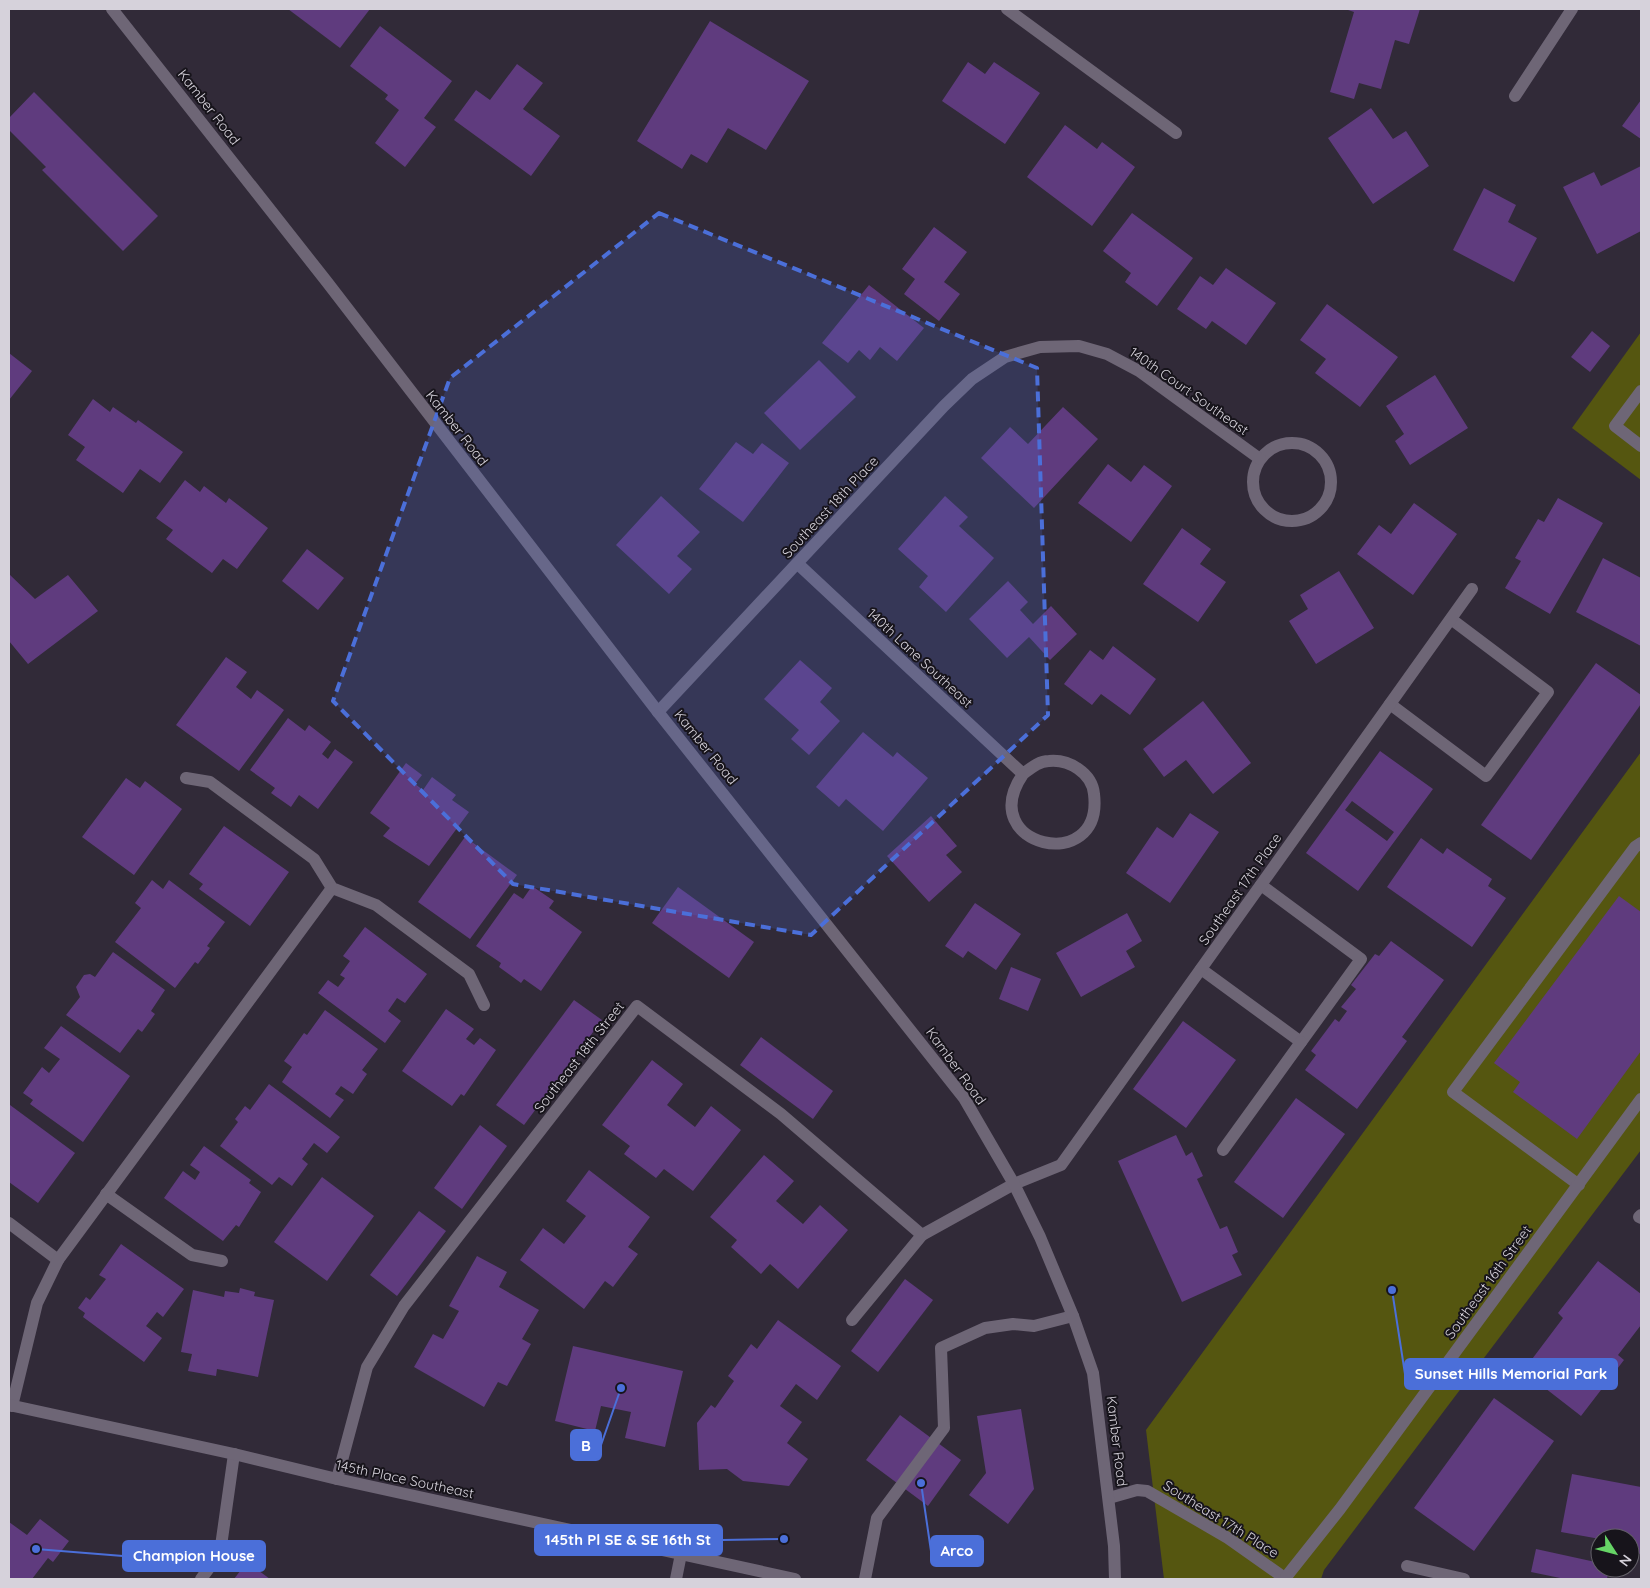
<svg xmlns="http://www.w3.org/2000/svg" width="1650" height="1588" font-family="Quicksand,sans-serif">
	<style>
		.green { fill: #555610 }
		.building { fill: #5f3b7e; fill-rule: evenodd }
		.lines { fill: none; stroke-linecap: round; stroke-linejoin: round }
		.service { stroke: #6e6676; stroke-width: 12 }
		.minor { stroke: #6e6676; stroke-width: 12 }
		.tertiary { stroke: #6e6676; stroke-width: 12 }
		.marked { fill: #4b6fd9; fill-opacity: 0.2; stroke: #4b6fd9; stroke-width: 4; stroke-dasharray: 10 6; stroke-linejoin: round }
		.labels { text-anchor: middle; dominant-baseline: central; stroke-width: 4; stroke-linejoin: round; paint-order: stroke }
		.street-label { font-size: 14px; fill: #d6d2db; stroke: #17141b }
		.leader { fill: none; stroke: #4b6fd9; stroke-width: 2 }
		.callout-dot { fill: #4b6fd9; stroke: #17141b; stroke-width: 2 }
		.callout { fill: #4b6fd9; stroke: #4b6fd9; stroke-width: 2 }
		.callout-label { font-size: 15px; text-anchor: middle; font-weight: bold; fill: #fff }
	</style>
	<rect width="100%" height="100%" fill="#312a38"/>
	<g class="green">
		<polygon points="1641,332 1641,480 1572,428"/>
		<polygon points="1641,752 1641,1150 1324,1570 1321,1579 1164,1579 1146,1430"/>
	</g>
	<g class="building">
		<polygon points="288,9 370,9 340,48"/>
		<polygon points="1345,9 1420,9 1409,44 1395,40 1381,89 1359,83 1354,99 1330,92 1354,12"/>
		<polygon points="710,21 809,81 766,150 728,128 707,163 691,154 682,169 637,141"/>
		<polygon points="380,26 452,81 424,118 436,127 405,167 375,143 399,110 385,99 388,95 350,66"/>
		<polygon points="968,62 985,74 994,62 1040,93 1005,144 942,101"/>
		<polygon points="517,64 543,83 523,109 560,136 531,176 454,120 476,90 490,100"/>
		<polygon points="34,92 158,216 123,251 42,170 46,167 9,130 9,118"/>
		<polygon points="1641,100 1641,139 1622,126"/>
		<polygon points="1371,108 1393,139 1406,131 1429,166 1373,204 1328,138"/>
		<polygon points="1065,125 1097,149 1102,142 1135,167 1092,226 1027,177"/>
		<polygon points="1641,166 1641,231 1597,254 1563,187 1594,172 1601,186"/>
		<polygon points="1484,188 1516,205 1508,222 1537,238 1514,282 1453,250"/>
		<polygon points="1132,213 1193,258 1157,306 1125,282 1131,273 1103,251"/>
		<polygon points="934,227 967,252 944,282 960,294 939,321 904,294 915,279 902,269"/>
		<polygon points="1226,268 1276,303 1246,345 1212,321 1206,329 1177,309 1200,276 1213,285"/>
		<polygon points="869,285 924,328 897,361 880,347 870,360 859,350 848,363 822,343"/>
		<polygon points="1327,304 1398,357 1360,407 1315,373 1326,359 1300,340"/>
		<polygon points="1592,331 1610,346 1590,372 1571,357"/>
		<polygon points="9,353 32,371 9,400"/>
		<polygon points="819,360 856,397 800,450 764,413"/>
		<polygon points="1435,375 1468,428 1410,465 1395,441 1404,434 1386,406"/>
		<polygon points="93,399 110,412 113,407 136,423 138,420 183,452 160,483 140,469 123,493 76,460 85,447 68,435"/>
		<polygon points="1063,407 1098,439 1034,508 981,458 1010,427 1028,444"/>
		<polygon points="736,442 753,454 762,443 789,463 743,522 699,489"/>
		<polygon points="1108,464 1131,482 1144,465 1172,486 1131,542 1078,503"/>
		<polygon points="185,480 200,492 204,486 226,503 229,498 268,528 237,569 223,559 212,573 166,539 173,530 156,518"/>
		<polygon points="661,496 700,532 677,556 692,569 669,594 616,545"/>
		<polygon points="945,496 968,517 959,526 994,558 946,612 919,587 928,576 898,549"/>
		<polygon points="1558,498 1603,523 1550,614 1505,588 1521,561 1515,558 1538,519 1544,522"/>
		<polygon points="1414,503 1457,534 1413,595 1357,554 1379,525 1391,534"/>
		<polygon points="1182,528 1211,549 1200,564 1226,582 1198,622 1143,584"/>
		<polygon points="307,549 344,578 318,610 282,581"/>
		<polygon points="1603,558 1641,578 1641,646 1576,612"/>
		<polygon points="1339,571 1374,628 1316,664 1289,621 1308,609 1300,595"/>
		<polygon points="9,574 35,599 68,575 98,611 28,664 9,641"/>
		<polygon points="1008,581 1028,602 1020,610 1033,624 1051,606 1077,634 1050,660 1029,637 1007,658 969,619"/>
		<polygon points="1113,646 1156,679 1130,715 1101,694 1092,705 1064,684 1090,650 1103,660"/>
		<polygon points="226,657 247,672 236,687 251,699 257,690 284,710 239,771 176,725"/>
		<polygon points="800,660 832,688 820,702 840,721 809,755 791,739 799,730 764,699"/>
		<polygon points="1596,663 1641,695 1641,704 1531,860 1481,825"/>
		<polygon points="1203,701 1251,763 1213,794 1186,760 1164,777 1143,749"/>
		<polygon points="288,718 305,731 309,725 331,742 322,754 328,759 335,749 353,762 318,809 299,795 291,807 271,793 275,788 250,770"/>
		<polygon points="863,732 893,757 897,752 928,778 883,831 846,799 839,807 816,787"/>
		<path d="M1380 751 1433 789 1358 891 1306 853ZM1352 801 1394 832 1387 841 1345 810Z"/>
		<polygon points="406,763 422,775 415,784 423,790 432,777 456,795 452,800 469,812 429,866 383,836 390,828 370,813"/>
		<polygon points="126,778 140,788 145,781 182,809 134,875 82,837"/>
		<polygon points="1190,813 1219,832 1170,903 1126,873 1157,827 1173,838"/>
		<polygon points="931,816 957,846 946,855 962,872 929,902 887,856"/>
		<polygon points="224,826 289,872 250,926 199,889 203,884 189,874"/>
		<polygon points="465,837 517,875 470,939 418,902"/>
		<polygon points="1421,838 1443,854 1447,848 1492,879 1488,886 1506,898 1472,947 1387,887"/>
		<polygon points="152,880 163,889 169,880 225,922 207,946 210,948 198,964 195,962 175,988 115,942 141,908 135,903"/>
		<polygon points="532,886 554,901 549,908 582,932 541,991 524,979 521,983 499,967 501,963 476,946 514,893 523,899"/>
		<polygon points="678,887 754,942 729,978 652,923"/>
		<polygon points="1619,896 1641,912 1641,1051 1577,1139 1513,1092 1520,1082 1494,1063"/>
		<polygon points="975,903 1021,934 996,970 968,951 963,958 945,946"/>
		<polygon points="1127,913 1142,941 1126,951 1135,967 1081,997 1056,953"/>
		<polygon points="365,927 427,974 405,1003 397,998 388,1011 401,1021 385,1043 318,993 328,980 338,987 345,978 340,975 350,961 343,956"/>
		<polygon points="1391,941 1444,980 1402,1037 1407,1041 1357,1109 1305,1070 1316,1055 1311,1051 1335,1019 1339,1022 1347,1011 1341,1007 1356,989 1351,985 1375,954 1379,956"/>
		<polygon points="113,952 165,990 151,1011 155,1014 142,1032 138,1029 120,1053 66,1015 80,997 76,987 84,975 90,974 95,977"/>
		<polygon points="1011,967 1041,979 1028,1011 999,999"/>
		<polygon points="574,1000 602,1020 524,1125 496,1105"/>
		<polygon points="446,1009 474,1029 466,1039 474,1045 480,1038 496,1050 464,1096 461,1094 452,1106 402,1071"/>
		<polygon points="325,1010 378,1049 362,1070 367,1074 353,1094 341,1086 335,1094 344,1100 330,1118 282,1082 292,1067 284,1061 304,1033 307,1035"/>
		<polygon points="1183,1021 1236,1060 1186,1128 1133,1089"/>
		<polygon points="61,1026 130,1076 83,1142 30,1104 33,1100 23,1093 42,1067 49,1073 60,1059 44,1048"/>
		<polygon points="761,1037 833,1091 813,1119 740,1065"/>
		<polygon points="652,1060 683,1084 667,1105 695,1127 711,1106 741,1130 693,1191 664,1169 656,1178 624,1154 630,1146 602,1125"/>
		<polygon points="269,1084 340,1137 327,1153 314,1143 302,1159 308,1164 292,1186 279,1177 272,1185 220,1146 238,1122 235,1119 245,1106 250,1110"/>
		<polygon points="1296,1098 1345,1134 1283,1218 1234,1182"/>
		<polygon points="10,1105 75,1153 38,1203 9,1182"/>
		<polygon points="480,1125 507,1146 462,1209 434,1188"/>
		<polygon points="1176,1135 1186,1156 1192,1152 1203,1176 1197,1179 1220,1229 1227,1226 1238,1252 1232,1255 1242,1275 1182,1302 1118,1161"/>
		<polygon points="204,1146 251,1180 249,1183 261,1192 239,1227 236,1225 223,1241 164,1198 183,1171 195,1180 200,1172 190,1165"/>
		<polygon points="764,1155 794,1181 776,1201 803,1224 820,1205 848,1230 798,1289 770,1264 761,1274 731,1247 737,1240 710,1217"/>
		<polygon points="589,1170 650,1217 628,1247 638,1254 613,1287 605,1281 584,1309 520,1260 543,1228 564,1244 586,1216 566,1201"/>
		<polygon points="322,1177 374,1216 327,1281 274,1242"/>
		<polygon points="419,1211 446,1231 397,1296 370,1275"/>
		<polygon points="121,1244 184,1289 163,1317 157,1312 146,1326 162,1338 144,1362 83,1317 85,1313 78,1308 86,1297 90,1300 106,1279 99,1275"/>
		<polygon points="477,1256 507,1272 499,1287 539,1310 522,1339 531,1344 507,1386 498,1382 484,1407 414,1367 433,1334 443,1339 459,1311 449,1306"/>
		<polygon points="1598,1261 1641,1294 1641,1325 1618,1355 1624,1360 1581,1416 1523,1371 1563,1318 1558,1313"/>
		<polygon points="905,1279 933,1300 878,1372 851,1351"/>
		<polygon points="240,1288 255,1292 254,1296 274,1300 258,1377 217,1369 216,1376 188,1371 192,1354 181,1352 193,1290 224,1297 225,1291 239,1293"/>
		<polygon points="778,1320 841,1366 817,1400 796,1384 780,1406 802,1422 787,1443 808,1459 789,1486 743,1481 727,1469 699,1470 697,1423 711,1405 715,1408 734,1381 728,1376 751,1344 757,1349"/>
		<polygon points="573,1346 683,1371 665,1447 625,1438 631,1412 601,1406 595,1431 555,1421"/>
		<polygon points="1494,1398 1554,1441 1474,1551 1414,1508"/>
		<polygon points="1021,1409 1034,1489 1008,1524 969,1495 986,1473 977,1416"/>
		<polygon points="900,1415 961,1460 928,1506 866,1460"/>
		<polygon points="1572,1474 1641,1487 1641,1554 1634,1553 1635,1546 1630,1545 1630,1538 1600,1539 1561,1532"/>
		<polygon points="40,1519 69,1541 53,1562 48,1558 32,1579 9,1579 9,1522 27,1535"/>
		<polygon points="1536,1549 1600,1563 1600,1568 1609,1568 1607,1579 1565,1579 1531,1572"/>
		<polygon points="247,1562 270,1579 234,1579"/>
	</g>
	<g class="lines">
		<g class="service">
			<polyline points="1641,391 1615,426 1641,446"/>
			<polyline points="1390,704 1486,776 1548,692 1451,619"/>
			<polyline points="186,778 210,782 314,859 332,888 376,905 469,974 484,1005"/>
			<polyline points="1201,969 1301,1042 1361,959 1261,885"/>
			<polyline points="1223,1150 1301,1042"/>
			<polyline points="1579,1185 1453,1092 1635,847 1641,843"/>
			<polyline points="106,1194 192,1255 222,1261"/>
			<polyline points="1641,1215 1639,1217 1641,1218"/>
			<polyline points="9,1223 58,1260"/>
			<polyline points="1407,1566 1464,1579"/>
			<polyline points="865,1579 877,1518 944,1428 941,1348 985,1328 1013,1324 1034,1326 1073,1316"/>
		</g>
		<g class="minor">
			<polyline points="1007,9 1176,133"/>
			<polyline points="1515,96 1572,9"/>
			<circle cx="1292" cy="482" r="39"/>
			<path d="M798 564 1023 774C973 847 1104 876 1094 794 1092 773 1069 759 1049 761 1039 761 1031 768 1023 774"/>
			<polyline points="658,712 944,406 972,379 1005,357 1040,347 1079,346 1107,354 1139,371 1260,459"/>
			<polyline points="922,1235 1014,1184 1061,1165 1472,589"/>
			<polyline points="12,1406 37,1303 58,1260 332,888"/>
			<polyline points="337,1479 367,1367 404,1306 637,1006 781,1114 922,1235 852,1320"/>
			<polyline points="1109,1498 1137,1490 1147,1491 1228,1538 1286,1579"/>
			<polyline points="1286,1577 1340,1509 1641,1099"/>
			<polyline points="201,1579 220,1553 234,1454"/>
			<polyline points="676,1579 681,1554"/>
		</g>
		<g class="tertiary">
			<polyline points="112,9 327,282 658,712 964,1098 1014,1184 1040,1237 1073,1316 1093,1373 1114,1546 1115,1579"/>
			<polyline points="9,1405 234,1454 337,1479 795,1579"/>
		</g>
	</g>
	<path class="marked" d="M659 213 1037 368 1048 715 811 935 513 884 333 701 450 378Z"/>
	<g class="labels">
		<g class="street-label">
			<text transform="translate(209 107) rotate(52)">Kamber Road</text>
			<text transform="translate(1189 391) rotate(35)">140th Court Southeast</text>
			<text transform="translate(457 428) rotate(52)">Kamber Road</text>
			<text transform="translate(830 507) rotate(-47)">Southeast 18th Place</text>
			<text transform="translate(920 658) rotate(43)">140th Lane Southeast</text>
			<text transform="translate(706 747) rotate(51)">Kamber Road</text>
			<text transform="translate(1240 889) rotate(-55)">Southeast 17th Place</text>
			<text transform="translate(579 1057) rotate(-52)">Southeast 18th Street</text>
			<text transform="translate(956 1066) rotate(54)">Kamber Road</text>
			<text transform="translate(1488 1282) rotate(-54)">Southeast 16th Street</text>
			<text transform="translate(1117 1441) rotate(83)">Kamber Road</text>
			<text transform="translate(405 1479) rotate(12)">145th Place Southeast</text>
			<text transform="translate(1221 1519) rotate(32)">Southeast 17th Place</text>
		</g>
	</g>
	<path class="leader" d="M1392 1290L1405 1374M621 1388L601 1445M784 1539L722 1540M921 1483L931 1551M36 1549L123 1556"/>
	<g class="callout-dot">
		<circle cx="1392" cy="1290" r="5"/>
		<circle cx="621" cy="1388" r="5"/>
		<circle cx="784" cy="1539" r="5"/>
		<circle cx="921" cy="1483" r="5"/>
		<circle cx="36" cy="1549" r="5"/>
	</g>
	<g class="callout">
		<rect x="1405" y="1359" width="212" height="30" rx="5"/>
		<rect x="571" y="1430" width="30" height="30" rx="5"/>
		<rect x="535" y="1525" width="187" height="30" rx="5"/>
		<rect x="931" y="1536" width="52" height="30" rx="5"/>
		<rect x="123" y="1541" width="142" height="30" rx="5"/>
	</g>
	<g class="callout-label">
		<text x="1511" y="1379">Sunset Hills Memorial Park</text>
		<text x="586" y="1451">B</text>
		<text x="628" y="1545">145th Pl SE &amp; SE 16th St</text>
		<text x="957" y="1556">Arco</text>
		<text x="194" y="1561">Champion House</text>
	</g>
	<rect width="1650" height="1588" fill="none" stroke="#d6d2db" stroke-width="20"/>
	<g transform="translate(1615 1553) rotate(126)"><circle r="24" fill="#17141b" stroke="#636068"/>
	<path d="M0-4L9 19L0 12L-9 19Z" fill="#66d466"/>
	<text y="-8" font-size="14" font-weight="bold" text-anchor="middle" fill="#d6d2db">N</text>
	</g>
</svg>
